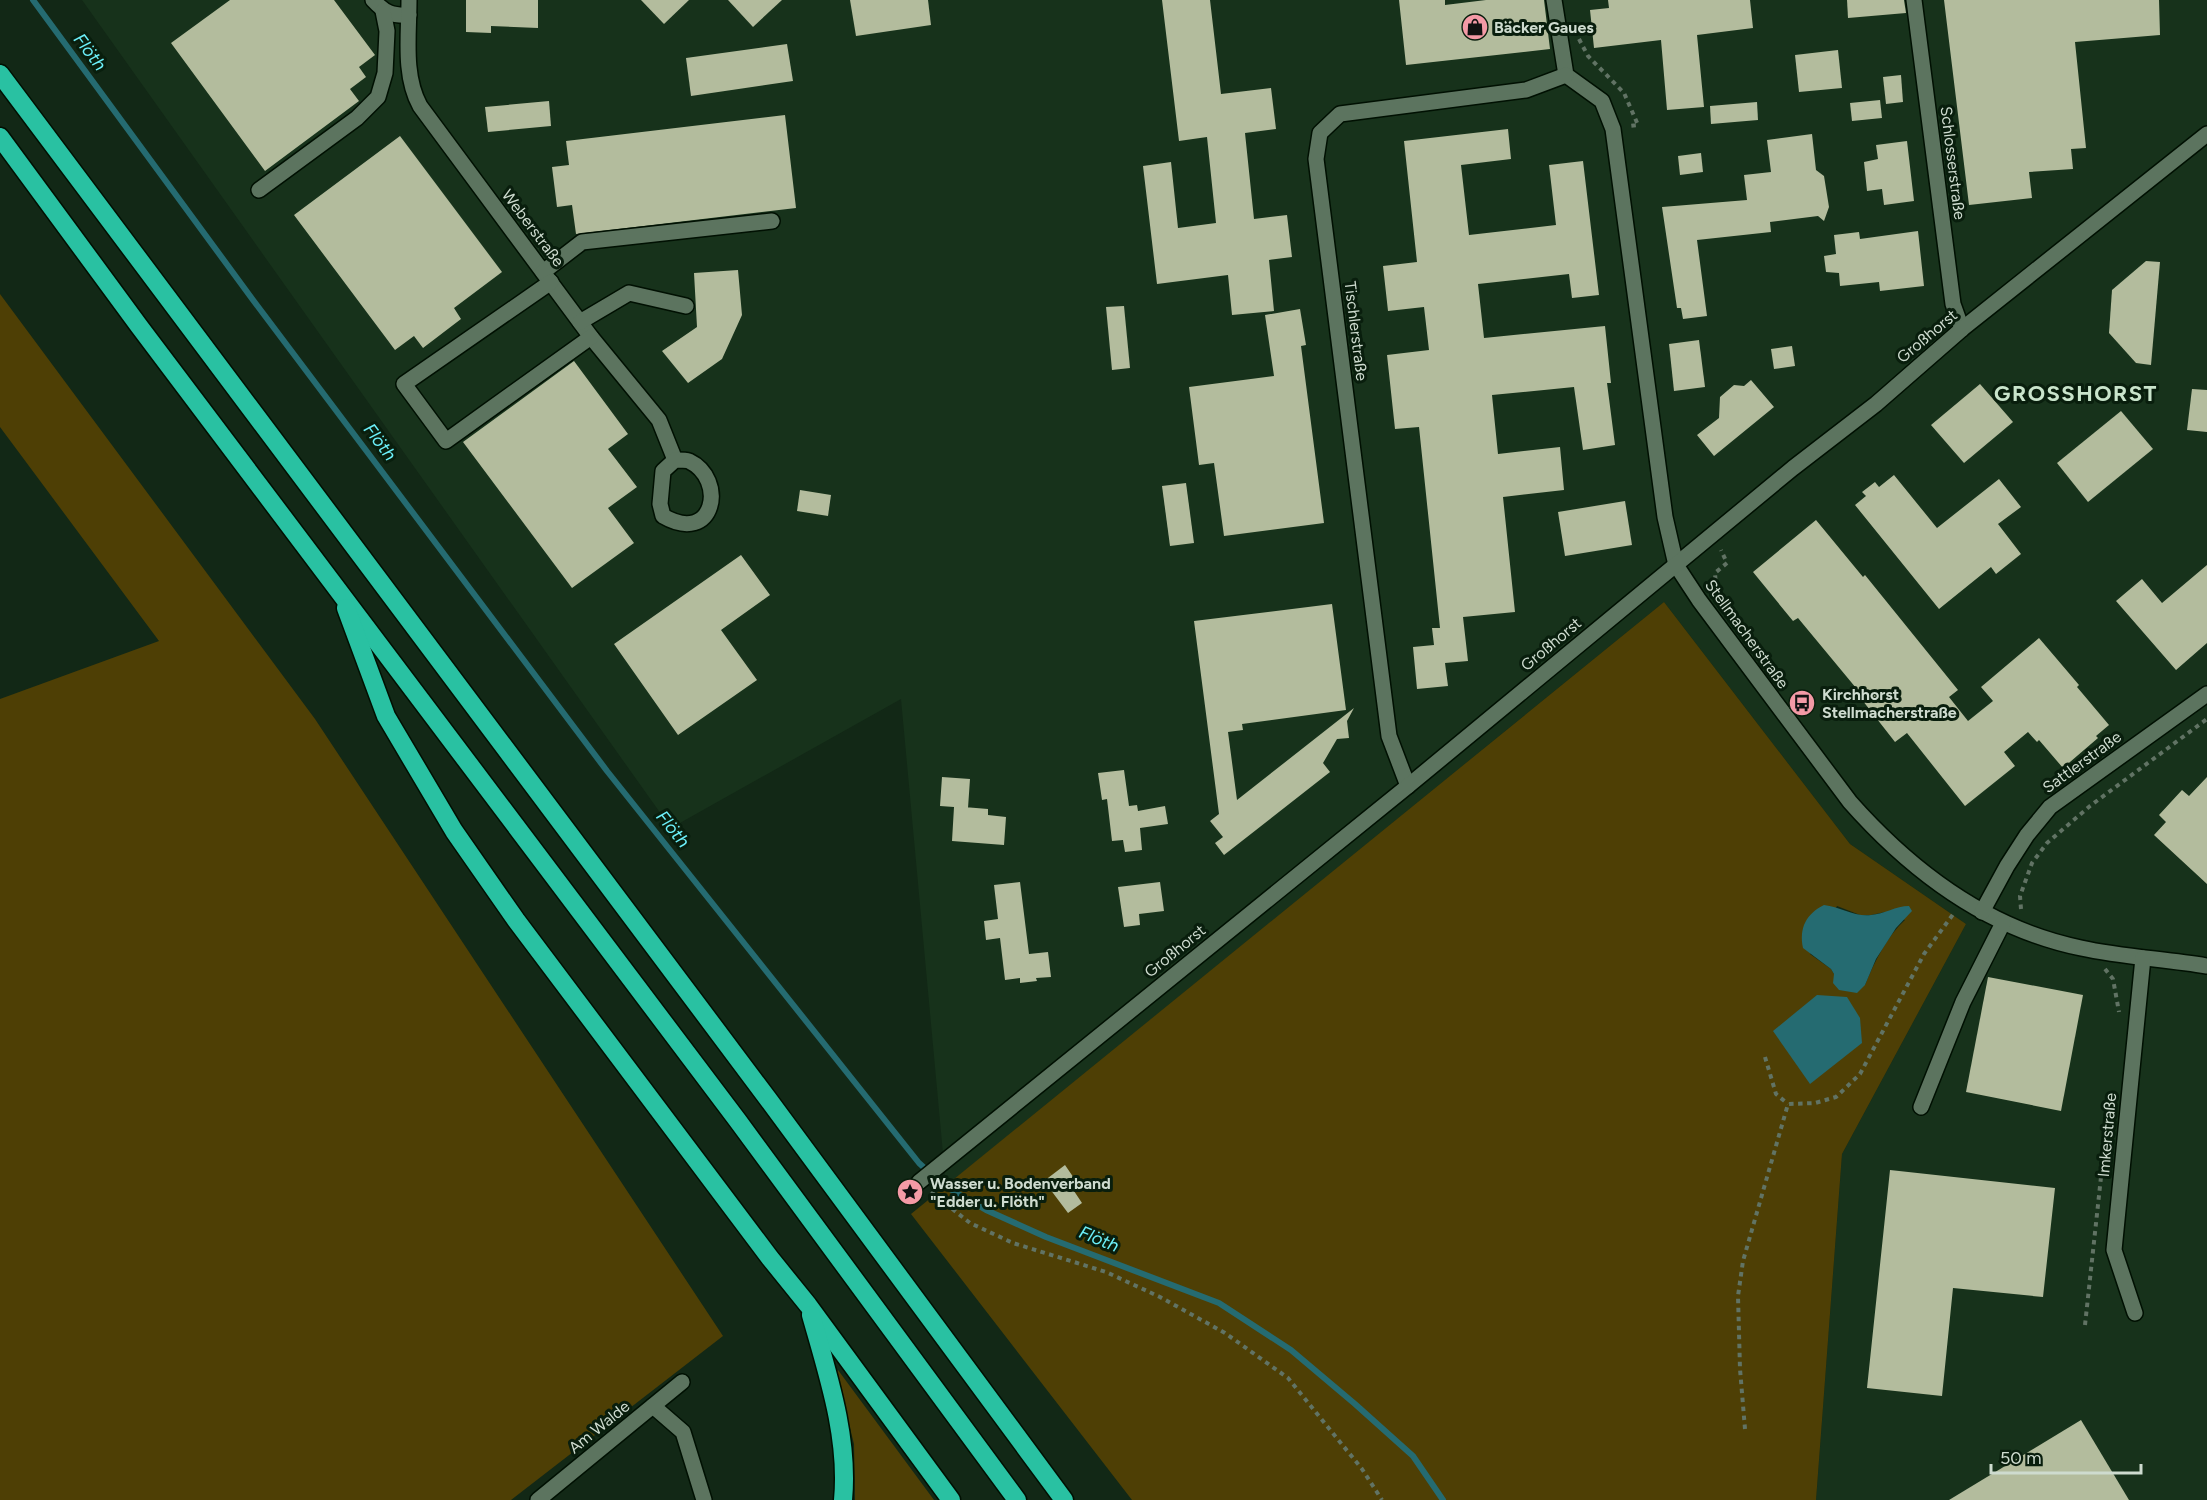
<svg xmlns="http://www.w3.org/2000/svg" width="2207" height="1500" font-family="Figtree,sans-serif">
	<style>
		.built { fill: #17321b }
		.green { fill: #4e3f05; fill-rule: evenodd }
		.water { fill: #256b71 }
		.lines { fill: none; stroke-linecap: round; stroke-linejoin: round }
		.stream { stroke: #256b71; stroke-width: 6 }
		.building { fill: #b3bc9d }
		.minor-casing { stroke: #001002; stroke-width: 18 }
		.highway-casing { stroke: #001002; stroke-width: 21 }
		.path { stroke: #617364; stroke-width: 4; stroke-dasharray: 4.5 4.5; stroke-linecap: butt }
		.minor { stroke: #5c745f; stroke-width: 15 }
		.highway { stroke: #29c1a2; stroke-width: 18 }
		.labels { text-anchor: middle; dominant-baseline: central; stroke-width: 6; stroke-linejoin: round; paint-order: stroke }
		.poi-label { font-size: 16px; font-weight: bold; fill: #cedbcf; stroke: #091e0d; text-anchor: start }
		.street-label { font-size: 16px; fill: #cedbcf; stroke: #091e0d }
		.water-label { font-size: 18px; font-style: italic; fill: #6cf0fa; stroke: #091e0d }
		.district-label { font-size: 22px; font-weight: bold; letter-spacing: 1.5px; fill: #c9e4cb; stroke: #091e0d }
	</style>
	<rect width="100%" height="100%" fill="#122816"/>
	<polygon class="built" points="82,0 2207,0 2207,1500 1816,1500 1842,1154 1966,924 1850,844 1664,602 946,1186 901,699 671,828"/>
	<g class="green">
		<polygon points="0,294 315,719 723,1336 511,1500 0,1500 0,699 159,641 0,427"/>
		<path d="M1664 602 1850 844 1966 924 1842 1154 1816 1500H1132L911 1214ZM1837 906 1860 915H1871L1885 912 1905 920C1887 936 1874 963 1865 985L1834 974 1831 969 1810 954Z"/>
		<polygon points="838,1370 934,1500 855,1500 854,1444 836,1372"/>
	</g>
	<g class="water">
		<path d="M1824 905C1840 907 1855 917 1871 915 1884 914 1896 906 1909 906L1912 911 1896 928 1876 959 1865 985 1857 993 1839 990 1833 983 1834 974 1831 969 1803 948C1799 928 1806 914 1824 905Z"/>
		<polygon points="1817,995 1847,997 1860,1018 1862,1043 1810,1084 1773,1031"/>
	</g>
	<g class="lines">
		<polyline class="stream" points="33,0 253,300 607,771 919,1163 943,1185 986,1210 1046,1237 1219,1303 1291,1350 1355,1404 1413,1456 1443,1500"/>
	</g>
	<g class="building">
		<polygon points="230,0 334,0 375,55 359,67 366,77 350,89 359,101 265,171 171,43"/>
		<polygon points="466,0 538,0 538,28 491,26 491,33 466,32"/>
		<polygon points="641,0 689,0 664,24"/>
		<polygon points="728,0 782,0 753,27"/>
		<polygon points="850,0 928,0 931,25 856,36"/>
		<polygon points="1162,0 1210,0 1221,94 1271,88 1276,129 1245,133 1254,219 1287,215 1292,257 1269,260 1274,311 1232,315 1228,275 1157,284 1143,166 1171,162 1178,228 1216,223 1207,137 1179,141"/>
		<polygon points="1399,0 1445,0 1445,5 1486,0 1544,0 1550,49 1406,65"/>
		<polygon points="1608,0 1750,0 1753,28 1697,35 1704,107 1667,110 1661,40 1594,48 1590,10 1609,8"/>
		<polygon points="1847,0 1904,0 1906,13 1848,18"/>
		<polygon points="1944,0 2159,0 2160,35 2075,42 2086,148 2071,149 2073,169 2029,172 2032,198 1969,205"/>
		<polygon points="787,44 793,81 691,96 686,58"/>
		<polygon points="1838,50 1842,88 1799,92 1795,55"/>
		<polygon points="1901,75 1903,102 1886,104 1883,77"/>
		<polygon points="1880,100 1882,118 1852,121 1850,103"/>
		<polygon points="549,101 551,126 488,132 485,107"/>
		<polygon points="1757,102 1758,120 1711,124 1710,106"/>
		<polygon points="785,115 796,208 576,234 572,205 557,207 552,167 569,165 566,141"/>
		<polygon points="1508,129 1511,159 1461,165 1469,235 1556,225 1549,165 1583,161 1599,295 1572,298 1569,274 1478,284 1484,338 1605,326 1611,383 1607,383 1615,445 1583,450 1574,387 1492,395 1498,454 1560,447 1564,490 1503,497 1515,612 1463,617 1468,661 1445,663 1448,686 1417,689 1413,647 1434,645 1432,628 1440,628 1419,427 1395,429 1387,355 1429,350 1424,307 1388,311 1383,266 1417,262 1404,141"/>
		<polygon points="1812,134 1816,170 1824,176 1829,207 1824,221 1818,216 1770,222 1771,232 1697,240 1707,316 1683,319 1681,308 1677,308 1662,207 1747,200 1744,175 1771,172 1767,140"/>
		<polygon points="400,136 502,272 454,308 461,319 423,348 414,336 395,350 294,215"/>
		<polygon points="1907,141 1914,201 1884,205 1882,189 1867,191 1864,162 1878,159 1876,145"/>
		<polygon points="1701,153 1703,172 1680,175 1678,156"/>
		<polygon points="1918,231 1924,286 1880,291 1879,282 1840,286 1839,273 1826,272 1824,256 1836,254 1834,235 1859,232 1860,239"/>
		<polygon points="2146,261 2160,262 2151,365 2136,363 2109,333 2112,290"/>
		<polygon points="738,270 742,315 722,359 688,383 662,351 697,327 694,273"/>
		<polygon points="1124,306 1130,368 1112,370 1106,307"/>
		<polygon points="1300,309 1306,345 1301,346 1324,523 1224,536 1214,463 1199,465 1189,387 1274,376 1265,315"/>
		<polygon points="1699,340 1705,387 1674,391 1669,344"/>
		<polygon points="1792,346 1795,366 1774,369 1771,349"/>
		<polygon points="574,361 628,434 608,449 637,487 608,508 634,543 572,588 463,442"/>
		<polygon points="1751,380 1774,407 1714,456 1697,435 1719,418 1720,397 1734,385 1744,386"/>
		<polygon points="1980,384 2013,422 1964,463 1931,425"/>
		<polygon points="2192,389 2207,390 2207,432 2187,430"/>
		<polygon points="2121,411 2153,449 2088,502 2057,463"/>
		<polygon points="1894,475 1937,528 1999,479 2021,507 1998,524 2021,554 1996,574 1991,567 1939,609 1855,505 1866,496 1862,492 1875,482 1879,487"/>
		<polygon points="1186,483 1194,543 1170,546 1162,486"/>
		<polygon points="800,490 831,495 828,516 797,511"/>
		<polygon points="1625,501 1632,545 1565,556 1558,512"/>
		<polygon points="1816,520 1863,577 1865,575 1958,690 1949,697 1968,721 1993,701 1981,687 2039,638 2079,685 2077,687 2109,725 2096,736 2098,738 2063,768 2039,740 2037,742 2028,732 2004,752 2015,766 1965,806 1907,733 1895,742 1859,696 1861,694 1798,618 1793,621 1753,572"/>
		<polygon points="741,555 770,595 721,630 757,680 678,735 614,644"/>
		<polygon points="2207,565 2207,643 2176,670 2116,601 2142,579 2162,603"/>
		<polygon points="1332,604 1346,710 1242,724 1243,730 1228,732 1237,800 1354,708 1347,721 1349,738 1337,739 1323,763 1330,772 1224,855 1215,843 1223,837 1210,821 1219,814 1194,621"/>
		<polygon points="1124,770 1129,806 1137,805 1138,811 1165,806 1168,824 1140,828 1142,850 1125,852 1123,840 1112,841 1107,799 1102,800 1098,773"/>
		<polygon points="942,777 970,779 968,808 964,807 988,809 988,815 1006,817 1004,845 952,841 954,807 940,806"/>
		<polygon points="2207,777 2207,884 2154,835 2166,822 2159,815 2182,790 2189,796"/>
		<polygon points="1020,882 1029,954 1048,952 1051,977 1036,978 1037,981 1020,983 1020,978 1005,980 1000,938 986,940 984,921 998,919 994,885"/>
		<polygon points="1160,882 1164,911 1139,914 1140,925 1124,927 1118,887"/>
		<polygon points="1988,977 2083,995 2061,1111 1966,1092"/>
		<polygon points="1065,1165 1080,1187 1074,1191 1082,1203 1068,1213 1044,1181"/>
		<polygon points="1890,1170 2055,1188 2043,1297 1953,1288 1942,1396 1867,1388"/>
		<polygon points="2081,1420 2129,1500 1949,1500"/>
	</g>
	<g class="lines">
		<defs>
			<g id="minor">
				<path d="M373 0C385 13 392 16 409 15"/>
				<path d="M409 0C409 35 403 75 420 106L591 337 659 420 675 460"/>
				<path d="M1554 0 1566 75 1602 101 1613 129 1665 517 1676 565 1699 600 1850 802C1912 872 1988 929 2081 948 2122 957 2165 959 2207 966"/>
				<polyline points="1914,0 1953,304 1962,329"/>
				<polyline points="259,190 357,118 378,97 385,73 387,31 383,11"/>
				<polyline points="543,272 582,242 772,221"/>
				<polyline points="551,282 404,384 446,441 591,337"/>
				<polyline points="580,322 629,293 686,306"/>
				<path d="M675 460C679 460 686 460 689 461 727 479 715 546 663 516L660 504 663 471Z"/>
				<polyline points="1408,786 1389,736 1316,159 1320,133 1340,114 1526,90 1566,75"/>
				<polyline points="1982,912 2007,866 2027,835 2050,807 2207,694"/>
				<polyline points="1921,1107 1963,1002 2003,923"/>
				<polyline points="919,1182 1408,786 1793,468 1876,404 1962,329 2207,134"/>
				<polyline points="2135,1313 2114,1250 2143,958"/>
				<polyline points="653,1406 683,1432 704,1500"/>
				<polyline points="538,1500 682,1382"/>
			</g>
			<g id="highway">
				<polyline points="0,74 768,1099 1064,1500"/>
				<polyline points="0,137 139,326 738,1121 1017,1500"/>
				<polyline points="346,608 386,716 454,831 516,920 770,1258 808,1305 951,1500"/>
				<path d="M811 1315C828 1375 849 1438 843 1500"/>
			</g>
		</defs>
		<use href="#minor" class="minor-casing"/>
		<use href="#highway" class="highway-casing"/>
		<g class="path">
			<polyline points="1579,39 1588,56 1624,93 1638,125 1629,126"/>
			<polyline points="1720,597 1716,588 1715,573 1727,563 1721,550"/>
			<polyline points="2021,909 2020,896 2032,863 2047,843 2090,806 2207,719"/>
			<polyline points="2105,969 2113,979 2119,1012"/>
			<polyline points="1765,1057 1776,1094 1788,1104"/>
			<polyline points="931,1192 970,1223 1013,1243 1106,1272 1160,1297 1225,1333 1288,1378 1362,1469 1382,1500"/>
			<polyline points="2085,1325 2109,1103"/>
			<polyline points="1745,1429 1740,1369 1738,1296 1743,1261 1788,1104 1815,1103 1836,1097 1860,1074 1924,954 1954,913"/>
		</g>
		<use href="#minor" class="minor"/>
		<use href="#highway" class="highway"/>
	</g>
	<defs>
		<symbol id="shop-disc" viewBox="-11 -11 22 22"><circle r="9.5" fill="#f49aa6" stroke="#091e0d"/><path d="M-5-2.5h2.3a2.7 3.5 0 0 1 5.4 0H5L5.5 6h-11ZM-1.5-2.5h3a1.5 2.3 0 0 0-3 0Z" fill="#111"/></symbol>
		<symbol id="bus-disc" viewBox="-11 -11 22 22"><circle r="9.5" fill="#f49aa6" stroke="#091e0d"/><path d="M-5-6H5V4H4V6H2V4H-2V6H-4V4H-5ZM-3.5-4V0h7V-4ZM-3.5 1.2v1.5H-2V1.2ZM2 1.2v1.5H3.5V1.2Z" fill="#111"/></symbol>
		<symbol id="sight-disc" viewBox="-11 -11 22 22"><circle r="9.5" fill="#f49aa6" stroke="#091e0d"/><path d="M0-6L1.8-2.2L6-1.7L2.9 1.2L3.7 5.4L0 3.3L-3.7 5.4L-2.9 1.2L-6-1.7L-1.8-2.2Z" fill="#111"/></symbol>
	</defs>
	<g fill-rule="evenodd">
		<use href="#shop-disc" x="1460" y="12" width="30" height="30"/>
		<use href="#bus-disc" x="1787" y="688" width="30" height="30"/>
		<use href="#sight-disc" x="895" y="1177" width="30" height="30"/>
	</g>
	<g class="labels">
		<g class="poi-label">
			<text x="1494" y="27">Bäcker Gaues</text>
			<text x="1822" y="694">Kirchhorst<tspan x="1822" dy="18">Stellmacherstraße</tspan></text>
			<text x="930" y="1183">Wasser u. Bodenverband<tspan x="930" dy="18">"Edder u. Flöth"</tspan></text>
		</g>
		<g class="street-label">
			<text transform="translate(1953 163) rotate(83)">Schlosserstraße</text>
			<text transform="translate(533 228) rotate(53)">Weberstraße</text>
			<text transform="translate(1356 331) rotate(83)">Tischlerstraße</text>
			<text transform="translate(1927 336) rotate(-40)">Großhorst</text>
			<text transform="translate(1747 634) rotate(54)">Stellmacherstraße</text>
			<text transform="translate(1551 644) rotate(-40)">Großhorst</text>
			<text transform="translate(2082 762) rotate(-36)">Sattlerstraße</text>
			<text transform="translate(1175 951) rotate(-39)">Großhorst</text>
			<text transform="translate(2107 1135) rotate(-85)">Imkerstraße</text>
			<text transform="translate(599 1427) rotate(-39)">Am Walde</text>
		</g>
		<g class="water-label">
			<text transform="translate(90 52) rotate(53)">Flöth</text>
			<text transform="translate(380 442) rotate(53)">Flöth</text>
			<text transform="translate(673 829) rotate(51)">Flöth</text>
			<text transform="translate(1099 1239) rotate(22)">Flöth</text>
		</g>
		<g class="district-label">
			<text x="2076" y="393">GROSSHORST</text>
		</g>
	</g>
	<path d="M1991 1464v9h150v-9" fill="none" stroke="#cedbcf" stroke-width="3"/>
	<text x="2000" y="1464" font-size="18" fill="#cedbcf" stroke="#091e0d" stroke-width="4.5" paint-order="stroke">50 m</text>
</svg>
